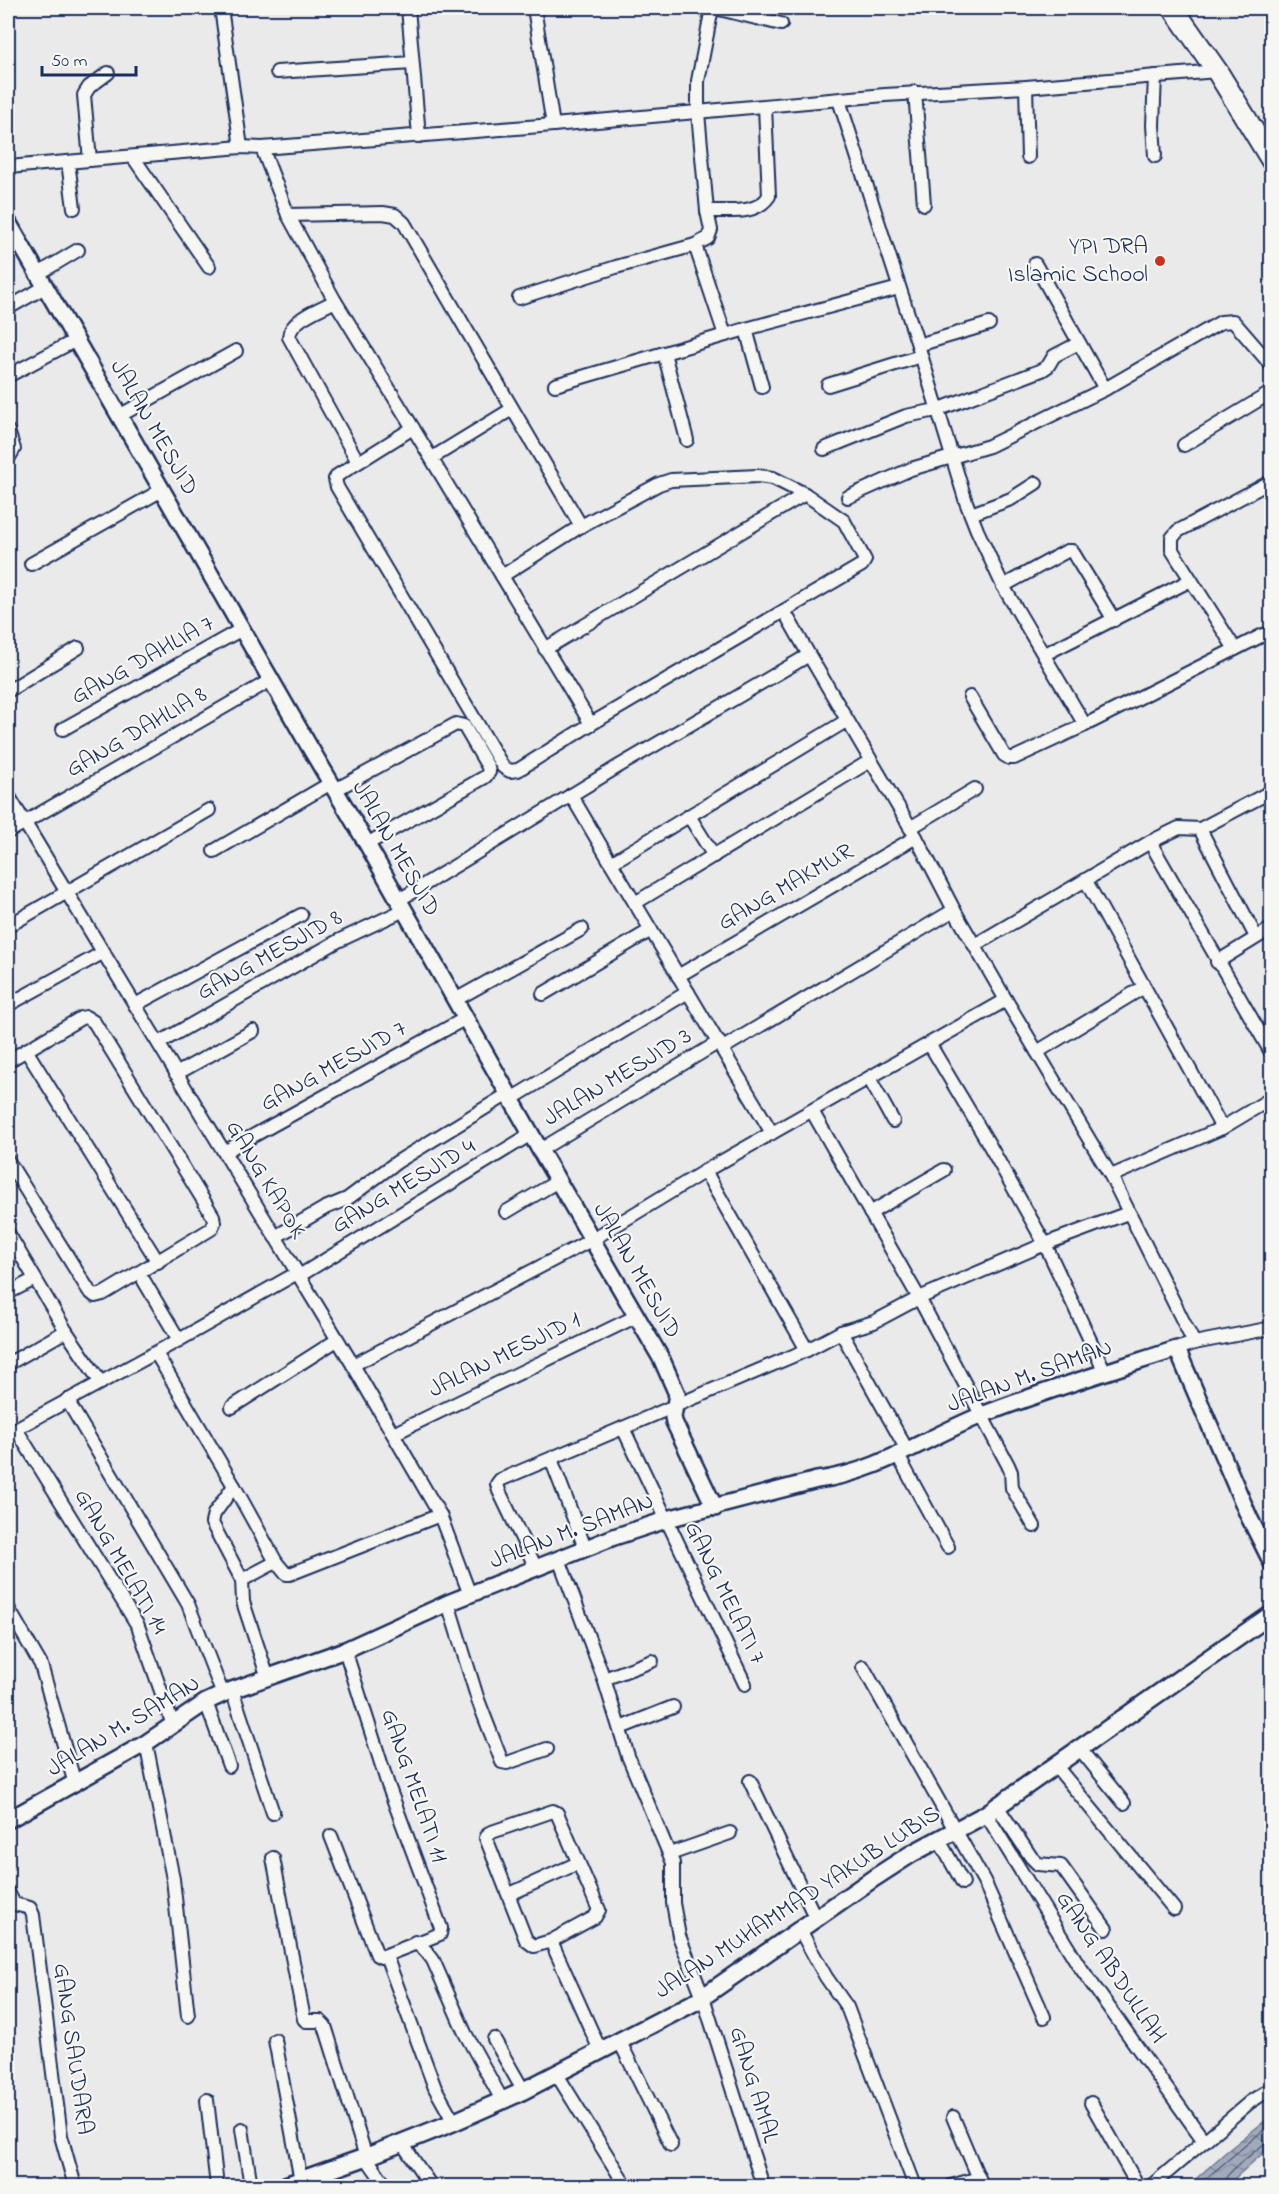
<svg xmlns="http://www.w3.org/2000/svg" width="1279" height="2194" font-family="'Indie Flower',sans-serif">
	<style>
		.water { fill: url(#water-waves); stroke: #6c7995; stroke-width: 1.5 }
		.lines { fill: none; stroke-linecap: round; stroke-linejoin: round }
		.shore { stroke: #516083; stroke-width: 1.5 }
		.minor-casing { stroke: #1b2f5e; stroke-width: 16 }
		.tertiary-casing { stroke: #1b2f5e; stroke-width: 20 }
		.secondary-casing { stroke: #1b2f5e; stroke-width: 21 }
		.trunk-casing { stroke: #1b2f5e; stroke-width: 24 }
		.minor { stroke: #f6f6f2; stroke-width: 12 }
		.tertiary { stroke: #f6f6f2; stroke-width: 15 }
		.secondary { stroke: #f6f6f2; stroke-width: 16 }
		.trunk { stroke: #f6f6f2; stroke-width: 20 }
		.poi-dot { fill: #c8321e; stroke: #f6f6f2; stroke-width: 2 }
		.labels { text-anchor: middle; dominant-baseline: central; stroke-width: 4.5; stroke-linejoin: round; paint-order: stroke }
		.poi-label { font-size: 24px; fill: #1b2f5e; stroke: #f6f6f2; text-anchor: end }
		.street-label { font-size: 24px; fill: #1b2f5e; stroke: #f6f6f2 }
	</style>
	<defs>
		<pattern id="water-waves" width="16" height="10" patternUnits="userSpaceOnUse" patternTransform="scale(1.5)"><rect width="16" height="10" fill="#a2aaba"/><path d="M0 5q4-4 8 0t8 0" fill="none" stroke="#838b9a"/></pattern>
	</defs>
	<rect width="100%" height="100%" fill="#e9eae9"/>
	<filter id="ink" filterUnits="userSpaceOnUse"><feTurbulence type="fractalNoise" baseFrequency=".0167" numOctaves="2"/><feDisplacementMap in="SourceGraphic" scale="12" xChannelSelector="R" yChannelSelector="G"/><feConvolveMatrix kernelMatrix="1 2 1 2 8 2 1 2 1" color-interpolation-filters="sRGB"/></filter>
	<g filter="url(#ink)">
		<polygon class="water" points="1271,2116 1271,2146 1226,2186 1188,2186 1226,2152"/>
		<g class="lines">
			<g class="shore">
				<polyline points="1197,2186 1272,2123"/>
				<path d="M1222 2186C1224 2173 1254 2153 1265 2143L1272 2142"/>
			</g>
			<defs>
				<g id="minor">
					<polyline points="221,8 241,147"/>
					<polyline points="408,8 419,136"/>
					<polyline points="534,8 553,125"/>
					<polyline points="715,8 781,24"/>
					<polyline points="277,72 412,63"/>
					<polyline points="1026,87 1028,157"/>
					<polyline points="915,92 924,204"/>
					<polyline points="839,100 918,345 966,502 977,530 1003,586 1085,725 1263,635 1272,634"/>
					<polyline points="262,148 288,215 335,301 413,428 338,475 335,479 337,487 503,767 510,771 518,770 591,724 862,565 865,560 844,521 805,494 773,478 758,476 671,480 659,484 581,526 502,576"/>
					<polyline points="1155,156 1153,125 1155,76"/>
					<polyline points="133,157 209,267"/>
					<polyline points="90,160 84,95 89,87 108,73"/>
					<polyline points="68,162 74,208"/>
					<polyline points="8,167 241,147 262,148 553,125 885,95 1026,87 1217,71"/>
					<path d="M707 211C727 210 756 216 769 196L765 107"/>
					<polyline points="288,215 383,213 395,215 404,223 581,526"/>
					<polyline points="695,245 725,335"/>
					<polyline points="1035,264 1105,389"/>
					<polyline points="38,274 78,250"/>
					<polyline points="519,298 616,267 695,245 708,238 711,230 707,211 698,113 698,81 712,8"/>
					<path d="M335 301C321 309 290 319 289 337L358 462"/>
					<polyline points="8,308 45,287"/>
					<polyline points="746,329 762,387"/>
					<polyline points="918,345 989,324"/>
					<polyline points="664,353 687,440"/>
					<polyline points="8,376 76,340"/>
					<polyline points="555,385 746,329 899,288"/>
					<polyline points="828,385 921,356"/>
					<polyline points="119,416 236,351"/>
					<polyline points="413,428 591,724"/>
					<polyline points="8,431 14,449 8,459"/>
					<polyline points="1184,445 1272,392"/>
					<polyline points="824,449 906,416 937,410 1042,370 1048,366 1054,356 1079,343"/>
					<polyline points="432,458 512,409"/>
					<polyline points="848,497 911,469 989,446 1105,389 1221,322 1233,321 1272,366"/>
					<polyline points="971,514 1011,499 1036,483"/>
					<polyline points="31,564 162,490"/>
					<polyline points="1003,586 1067,551 1072,551 1114,620"/>
					<polyline points="784,611 809,655"/>
					<polyline points="545,649 805,494"/>
					<polyline points="1235,649 1172,550 1172,538 1178,531 1272,481"/>
					<polyline points="1045,654 1191,580"/>
					<polyline points="8,691 78,648"/>
					<polyline points="970,697 1004,755 1009,758 1014,758 1085,725"/>
					<polyline points="63,729 242,629"/>
					<polyline points="335,790 456,724 464,726 488,767 489,772 485,777 367,844"/>
					<polyline points="8,795 353,1365 440,1515 470,1595"/>
					<polyline points="571,795 611,863"/>
					<polyline points="689,816 714,856"/>
					<polyline points="910,828 975,789"/>
					<polyline points="1200,829 1256,937"/>
					<polyline points="8,832 271,680"/>
					<polyline points="1150,842 1272,1054"/>
					<polyline points="214,851 331,783"/>
					<polyline points="1086,881 1222,1128"/>
					<polyline points="399,900 619,766 809,655 916,837 954,910 1006,1000 1111,1176 1194,1343 1177,1349"/>
					<polyline points="635,903 870,761"/>
					<polyline points="8,926 209,810"/>
					<polyline points="975,945 1150,842 1179,828 1200,829 1272,791"/>
					<polyline points="1217,962 1272,928"/>
					<polyline points="678,976 916,837"/>
					<polyline points="543,994 651,930"/>
					<polyline points="455,1000 582,929"/>
					<polyline points="8,1005 104,952"/>
					<polyline points="135,1005 301,915"/>
					<polyline points="159,1043 338,941 404,910"/>
					<polyline points="930,1045 986,1139 1045,1244 1105,1372"/>
					<polyline points="723,1048 954,910"/>
					<polyline points="26,1050 158,1262"/>
					<polyline points="1037,1052 1144,987"/>
					<polyline points="8,1061 81,1018 86,1017 94,1022 213,1216 214,1223 211,1229 103,1294 95,1296 89,1291 8,1161"/>
					<polyline points="176,1074 253,1031"/>
					<polyline points="869,1078 893,1121"/>
					<polyline points="511,1099 688,992"/>
					<polyline points="812,1111 919,1298 1008,1465 1011,1472 1012,1488 1034,1526"/>
					<polyline points="772,1133 611,863 846,721"/>
					<polyline points="540,1150 719,1042"/>
					<polyline points="224,1152 466,1018"/>
					<polyline points="705,1171 807,1350"/>
					<polyline points="1111,1176 1222,1128 1272,1098"/>
					<polyline points="506,1212 558,1181"/>
					<polyline points="870,1213 944,1170"/>
					<polyline points="8,1233 66,1331 101,1383"/>
					<polyline points="275,1237 325,1208 347,1199 397,1162 508,1094"/>
					<polyline points="299,1276 531,1134"/>
					<polyline points="144,1281 179,1340"/>
					<polyline points="8,1293 35,1279"/>
					<polyline points="841,1332 907,1450"/>
					<polyline points="1194,1343 1272,1328"/>
					<polyline points="156,1353 234,1486 276,1562 242,1580"/>
					<polyline points="8,1364 66,1331"/>
					<polyline points="353,1365 593,1239 705,1171 1006,1000"/>
					<polyline points="67,1400 188,1604 223,1695"/>
					<polyline points="232,1407 337,1340"/>
					<polyline points="623,1428 745,1684"/>
					<polyline points="16,1429 138,1626 173,1725"/>
					<polyline points="8,1433 179,1340 297,1273"/>
					<polyline points="393,1434 637,1316"/>
					<polyline points="897,1454 948,1547"/>
					<polyline points="551,1459 585,1548"/>
					<polyline points="234,1486 214,1514 212,1523 242,1580 243,1602 268,1678"/>
					<polyline points="559,1559 604,1679 628,1756 673,1863 673,1903 679,1936 703,1997 763,2186"/>
					<polyline points="276,1562 286,1574 290,1574 440,1515"/>
					<polyline points="536,1568 499,1491 497,1484 500,1480 807,1350 841,1332 874,1322 919,1298 1045,1244 1128,1213"/>
					<polyline points="448,1603 478,1700 502,1762 507,1763 547,1749"/>
					<polyline points="8,1608 41,1665 75,1784"/>
					<polyline points="863,1667 984,1881 1044,2017"/>
					<polyline points="604,1679 652,1661"/>
					<polyline points="232,1690 273,1813"/>
					<polyline points="206,1702 229,1766"/>
					<polyline points="620,1728 673,1707"/>
					<polyline points="146,1743 173,1879 188,2016"/>
					<polyline points="1079,1748 1124,1803"/>
					<polyline points="1055,1765 1174,1909"/>
					<polyline points="750,1781 816,1919"/>
					<polyline points="997,1806 1031,1857 1038,1864 1061,1866 1106,1929"/>
					<polyline points="986,1814 1078,1964 1204,2141"/>
					<polyline points="331,1836 377,1955 381,1957 440,1934 441,1928 388,1785 345,1650"/>
					<polyline points="939,1840 963,1883"/>
					<polyline points="670,1854 730,1833"/>
					<polyline points="273,1858 304,2019 306,2021 320,2021 325,2026 366,2157 386,2186"/>
					<polyline points="8,1892 14,1904 30,1908 33,1915 61,2136 75,2186"/>
					<polyline points="510,1894 578,1863"/>
					<polyline points="800,1930 826,1977 847,2007 915,2186"/>
					<polyline points="551,1941 534,1946 526,1940 486,1838 489,1833 553,1811 557,1813 599,1910 595,1917 551,1941 600,2050"/>
					<polyline points="415,1942 426,1951 433,1960 465,2033 502,2100"/>
					<polyline points="386,1956 435,2088 454,2122"/>
					<polyline points="494,2039 523,2090"/>
					<polyline points="275,2040 301,2181"/>
					<polyline points="619,2040 671,2145"/>
					<polyline points="556,2073 626,2186"/>
					<polyline points="207,2100 217,2186"/>
					<polyline points="1091,2103 1138,2186"/>
					<polyline points="953,2117 982,2186"/>
					<polyline points="242,2129 251,2186"/>
					<polyline points="402,2143 431,2186"/>
					<polyline points="951,2186 979,2178"/>
					<polyline points="1151,2186 1250,2102 1272,2088"/>
				</g>
				<g id="tertiary">
					<polyline points="8,222 309,746 367,844 540,1150 662,1360 677,1394 673,1417 674,1422 715,1508"/>
					<path d="M8 1820 146 1743 206 1702 232 1690 345 1650 448 1603 614 1537 675 1517 817 1480C877 1473 927 1437 982 1415 1046 1390 1112 1370 1177 1349L1249 1517 1272 1563"/>
				</g>
				<polyline id="secondary" points="284,2186 366,2157 454,2122 517,2094 697,2001 874,1878 911,1854 986,1814 1272,1614"/>
				<polyline id="trunk" points="1173,8 1217,71 1272,161"/>
			</defs>
			<use href="#minor" class="minor-casing"/>
			<use href="#tertiary" class="tertiary-casing"/>
			<use href="#secondary" class="secondary-casing"/>
			<use href="#trunk" class="trunk-casing"/>
			<use href="#minor" class="minor"/>
			<use href="#tertiary" class="tertiary"/>
			<use href="#secondary" class="secondary"/>
			<use href="#trunk" class="trunk"/>
		</g>
	</g>
	<circle class="poi-dot" cx="1160" cy="261" r="6"/>
	<g class="labels">
		<g class="poi-label">
			<text x="1148" y="247">YPI DRA<tspan x="1148" dy="28">Islamic School</tspan></text>
		</g>
		<g class="street-label">
			<text transform="translate(153 428) rotate(60)">JALAN MESJID</text>
			<text transform="translate(143 661) rotate(-29)">GANG DAHLIA 7</text>
			<text transform="translate(137 733) rotate(-30)">GANG DAHLIA 8</text>
			<text transform="translate(395 849) rotate(60)">JALAN MESJID</text>
			<text transform="translate(786 888) rotate(-30)">GANG MAKMUR</text>
			<text transform="translate(270 956) rotate(-29)">GANG MESJID 8</text>
			<text transform="translate(334 1067) rotate(-29)">GANG MESJID 7</text>
			<text transform="translate(618 1078) rotate(-31)">JALAN MESJID 3</text>
			<text transform="translate(265 1180) rotate(59)">GANG KAPOK</text>
			<text transform="translate(404 1187) rotate(-31)">GANG MESJID 4</text>
			<text transform="translate(636 1271) rotate(60)">JALAN MESJID</text>
			<text transform="translate(505 1356) rotate(-26)">JALAN MESJID 1</text>
			<text transform="translate(1030 1377) rotate(-20)">JALAN M. SAMAN</text>
			<text transform="translate(572 1532) rotate(-21)">JALAN M. SAMAN</text>
			<text transform="translate(120 1562) rotate(60)">GANG MELATI 14</text>
			<text transform="translate(724 1593) rotate(64)">GANG MELATI 7</text>
			<text transform="translate(124 1727) rotate(-31)">JALAN M. SAMAN</text>
			<text transform="translate(413 1786) rotate(71)">GANG MELATI 11</text>
			<text transform="translate(798 1903) rotate(-33)">JALAN MUHAMMAD YAKUB LUBIS</text>
			<text transform="translate(1110 1968) rotate(56)">GANG ABDULLAH</text>
			<text transform="translate(72 2049) rotate(82)">GANG SAUDARA</text>
			<text transform="translate(753 2085) rotate(73)">GANG AMAL</text>
		</g>
	</g>
	<rect width="1279" height="2194" fill="none" stroke="#f6f6f2" stroke-width="30"/>
	<rect x="15" y="15" width="1249" height="2164" fill="none" stroke="#1b2f5e" stroke-width="2" filter="url(#ink)"/>
	<path d="M42 66v9h94v-9" fill="none" stroke="#1b2f5e" stroke-width="3"/>
	<text x="51" y="66" font-size="18" fill="#1b2f5e" stroke="#f6f6f2" stroke-width="4.5" paint-order="stroke">50 m</text>
</svg>
